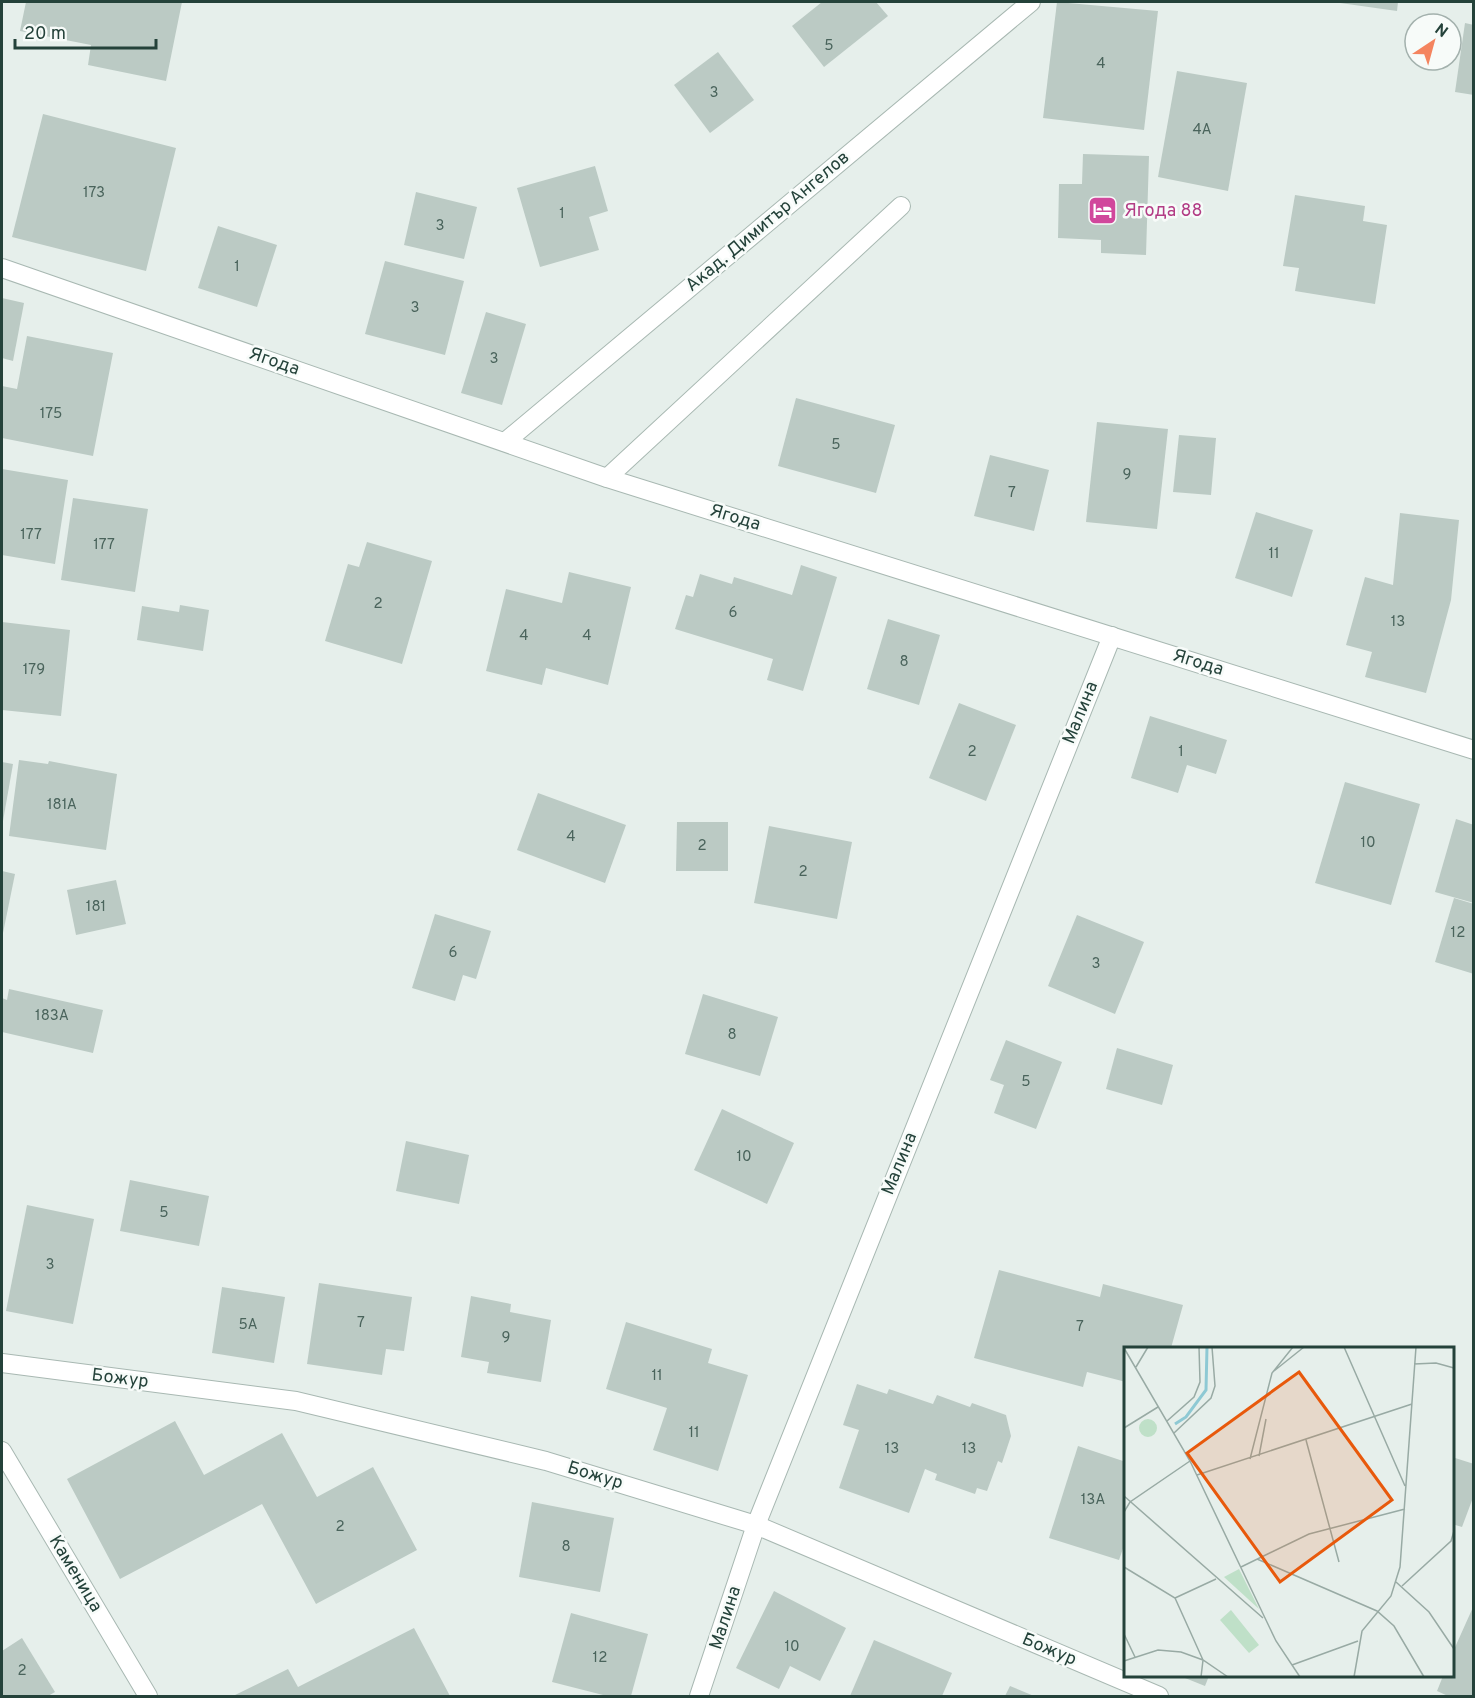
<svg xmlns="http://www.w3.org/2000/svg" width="1475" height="1698" font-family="Overpass,sans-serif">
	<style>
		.building { fill: #bbcac4 }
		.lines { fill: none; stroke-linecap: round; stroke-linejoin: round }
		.minor-casing { stroke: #a8b8b2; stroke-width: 20 }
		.minor { stroke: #fff; stroke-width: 18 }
		.labels { text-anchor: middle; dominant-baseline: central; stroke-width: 5; stroke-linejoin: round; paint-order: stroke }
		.number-label { font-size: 15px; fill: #4a645c }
		.hotel-label { font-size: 18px; fill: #b23c85; stroke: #f7fbf9; text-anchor: start }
		.street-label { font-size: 18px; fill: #24423a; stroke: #f7fbf9 }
		.inset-river { fill: none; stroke: #8ec9d4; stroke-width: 3 }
		.inset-road { fill: none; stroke: #98aaa4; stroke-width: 1.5 }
		.view { fill: #e8590c; fill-opacity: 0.15; stroke: #e8590c; stroke-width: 3 }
		.inset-edge { fill: none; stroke: #24423a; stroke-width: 3 }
	</style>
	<rect width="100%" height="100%" fill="#e6efeb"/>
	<g class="building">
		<polygon points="26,2 182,2 166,81 88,65 91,45 20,31"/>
		<polygon points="822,2 876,2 888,16 824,67 792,26"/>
		<polygon points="1057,2 1158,11 1144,130 1043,118"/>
		<polygon points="1333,2 1398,2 1397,11"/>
		<polygon points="1465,23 1474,25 1474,95 1455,92"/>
		<polygon points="718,52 754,100 710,133 674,85"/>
		<polygon points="1177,71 1247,83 1228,191 1158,177"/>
		<polygon points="43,114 176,148 146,271 12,237"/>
		<polygon points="1083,154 1149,156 1146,255 1101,253 1101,240 1058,238 1059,184 1082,184"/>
		<polygon points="595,166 608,211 589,217 599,250 540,267 517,188"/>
		<polygon points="416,192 477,207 464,259 404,245"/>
		<polygon points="1295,195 1365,206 1363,221 1387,225 1375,304 1295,291 1299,268 1283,266"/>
		<polygon points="218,226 277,245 257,307 198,288"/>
		<polygon points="385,261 464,281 445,355 365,334"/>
		<polygon points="2,298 24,303 13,361 2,358"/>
		<polygon points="486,312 526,324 502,405 461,393"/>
		<polygon points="27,336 113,353 93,456 2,438 2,386 17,389"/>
		<polygon points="796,398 895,425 876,493 778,466"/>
		<polygon points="1097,422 1168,429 1157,529 1086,522"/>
		<polygon points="1179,435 1216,438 1211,495 1173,492"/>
		<polygon points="990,455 1049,470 1034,531 974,516"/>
		<polygon points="2,469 68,480 55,564 2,555"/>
		<polygon points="73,498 148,509 135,592 61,580"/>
		<polygon points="1256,512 1313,530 1292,597 1235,578"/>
		<polygon points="1400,513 1459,520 1451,600 1426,693 1365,677 1372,652 1346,645 1365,577 1393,585"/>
		<polygon points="367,542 432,561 402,664 325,641 348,564 359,567"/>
		<polygon points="801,565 837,577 803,691 767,680 773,659 675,629 686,595 693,597 700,574 732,584 734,577 792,595"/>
		<polygon points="569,572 631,587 608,685 546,668 542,685 486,671 506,589 562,603"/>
		<polygon points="180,605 209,610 203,651 137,640 142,606 179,612"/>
		<polygon points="888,619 940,635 919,705 867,689"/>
		<polygon points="2,622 70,630 61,716 2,710"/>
		<polygon points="959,703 1016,725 986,801 929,778"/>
		<polygon points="1150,716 1227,740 1216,774 1187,765 1178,793 1131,778"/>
		<polygon points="19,760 48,764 49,761 117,774 106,850 9,836"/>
		<polygon points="2,762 13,764 3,821 2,821"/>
		<polygon points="1345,782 1420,804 1391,905 1315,883"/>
		<polygon points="538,793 626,825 605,883 517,850"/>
		<polygon points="1456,819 1474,825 1474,903 1435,892"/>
		<polygon points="677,822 728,822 728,871 676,871"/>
		<polygon points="769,826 852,842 837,919 754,903"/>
		<polygon points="2,871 15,874 3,933 2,933"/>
		<polygon points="116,880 126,924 76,935 67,890"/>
		<polygon points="1454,898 1474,904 1474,974 1435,962"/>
		<polygon points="435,914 491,931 476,979 463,975 455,1001 412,988"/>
		<polygon points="1077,915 1144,942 1115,1014 1048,986"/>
		<polygon points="9,989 103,1010 93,1053 2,1032 2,998 7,1000"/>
		<polygon points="703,994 778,1017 760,1076 685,1054"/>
		<polygon points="1006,1040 1062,1062 1036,1129 994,1113 1004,1085 990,1080"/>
		<polygon points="1117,1048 1173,1065 1162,1105 1106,1089"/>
		<polygon points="722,1109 794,1143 767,1204 694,1170"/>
		<polygon points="406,1141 469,1155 459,1204 396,1191"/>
		<polygon points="130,1180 209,1196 199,1246 120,1231"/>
		<polygon points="27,1205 94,1219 73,1324 6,1311"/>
		<polygon points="999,1270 1100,1297 1103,1284 1183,1305 1171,1348 1126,1348 1126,1382 1087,1372 1083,1387 974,1358"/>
		<polygon points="319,1283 412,1297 404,1351 386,1349 382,1375 307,1364"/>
		<polygon points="222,1287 285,1297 274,1363 212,1353"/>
		<polygon points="471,1296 511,1304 510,1312 551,1320 541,1382 487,1373 489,1362 461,1357"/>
		<polygon points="626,1322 712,1349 708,1363 748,1375 718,1471 653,1450 667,1408 606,1389"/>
		<polygon points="857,1384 887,1394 889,1389 933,1404 937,1395 970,1407 972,1403 1006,1415 1011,1436 1002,1463 998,1461 987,1491 977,1488 975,1494 935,1480 937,1474 925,1469 909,1513 839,1488 859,1430 843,1425"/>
		<polygon points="175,1421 204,1475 282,1433 317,1497 373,1467 417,1550 316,1604 262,1504 120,1579 67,1479"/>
		<polygon points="1078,1446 1126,1462 1126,1540 1119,1560 1049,1538"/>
		<polygon points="1452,1457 1474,1464 1474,1495 1462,1527 1452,1524"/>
		<polygon points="532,1502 614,1518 600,1592 519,1577"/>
		<polygon points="774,1591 846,1628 820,1681 790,1666 779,1689 736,1668"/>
		<polygon points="1474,1605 1474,1696 1448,1696 1437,1691 1443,1676 1452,1676 1452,1654"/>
		<polygon points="571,1613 648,1634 631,1696 607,1696 552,1682"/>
		<polygon points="414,1628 450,1696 233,1696 288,1669 298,1687"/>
		<polygon points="22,1638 55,1692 48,1696 2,1696 2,1651"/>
		<polygon points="874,1640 952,1673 942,1696 850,1696"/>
		<polygon points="1180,1676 1209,1676 1205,1686"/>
		<polygon points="1010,1686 1034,1696 1005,1696"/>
	</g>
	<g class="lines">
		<defs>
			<g id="minor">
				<polyline points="2,268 607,478 1474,750"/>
				<polyline points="505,442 1031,2"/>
				<polyline points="607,478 901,206"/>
				<polyline points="2,1363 296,1401 546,1461 756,1525 1159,1696"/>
				<polyline points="2,1451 148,1696"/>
				<polyline points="699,1696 756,1525 1112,636"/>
			</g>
		</defs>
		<use href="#minor" class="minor-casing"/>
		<use href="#minor" class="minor"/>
	</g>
	<defs>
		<symbol id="hotel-square" viewBox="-11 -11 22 22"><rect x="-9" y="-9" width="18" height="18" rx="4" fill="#d1479c" stroke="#f7fbf9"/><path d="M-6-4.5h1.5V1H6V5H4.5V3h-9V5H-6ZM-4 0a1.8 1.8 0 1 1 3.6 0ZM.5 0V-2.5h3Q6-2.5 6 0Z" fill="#fff"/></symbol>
	</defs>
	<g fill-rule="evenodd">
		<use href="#hotel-square" x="1086" y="194" width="33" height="33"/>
	</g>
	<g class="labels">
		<g class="number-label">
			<text x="829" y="46">5</text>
			<text x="1101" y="64">4</text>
			<text x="714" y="93">3</text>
			<text x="1202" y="130">4А</text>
			<text x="94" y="193">173</text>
			<text x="562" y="214">1</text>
			<text x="440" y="226">3</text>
			<text x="237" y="267">1</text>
			<text x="415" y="308">3</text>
			<text x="494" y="359">3</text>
			<text x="51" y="414">175</text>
			<text x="836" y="445">5</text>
			<text x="1127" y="475">9</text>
			<text x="1012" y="493">7</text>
			<text x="31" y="535">177</text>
			<text x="104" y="545">177</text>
			<text x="1274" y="554">11</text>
			<text x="378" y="604">2</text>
			<text x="733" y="613">6</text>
			<text x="1398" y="622">13</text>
			<text x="524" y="636">4</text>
			<text x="587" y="636">4</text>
			<text x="904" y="662">8</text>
			<text x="34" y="670">179</text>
			<text x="972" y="752">2</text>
			<text x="1181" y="752">1</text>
			<text x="62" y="805">181А</text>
			<text x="571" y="837">4</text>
			<text x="1368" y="843">10</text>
			<text x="702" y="846">2</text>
			<text x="803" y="872">2</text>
			<text x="96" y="907">181</text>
			<text x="1458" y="933">12</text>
			<text x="453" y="953">6</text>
			<text x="1096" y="964">3</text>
			<text x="52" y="1016">183А</text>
			<text x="732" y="1035">8</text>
			<text x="1026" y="1082">5</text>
			<text x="744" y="1157">10</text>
			<text x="164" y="1213">5</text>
			<text x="50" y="1265">3</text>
			<text x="361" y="1323">7</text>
			<text x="248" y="1325">5А</text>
			<text x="1080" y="1327">7</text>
			<text x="506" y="1338">9</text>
			<text x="657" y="1376">11</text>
			<text x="694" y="1433">11</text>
			<text x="892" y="1449">13</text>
			<text x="969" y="1449">13</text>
			<text x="1093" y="1500">13А</text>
			<text x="340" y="1527">2</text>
			<text x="566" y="1547">8</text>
			<text x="792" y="1647">10</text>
			<text x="600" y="1658">12</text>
			<text x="22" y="1671">2</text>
		</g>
		<g class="hotel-label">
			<text x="1124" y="211">Ягода 88</text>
		</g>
		<g class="street-label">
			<text transform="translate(768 222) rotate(-40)">Акад. Димитър Ангелов</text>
			<text transform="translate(274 362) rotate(19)">Ягода</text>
			<text transform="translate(735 518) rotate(17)">Ягода</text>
			<text transform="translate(1198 663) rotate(17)">Ягода</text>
			<text transform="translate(1081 713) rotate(-68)">Малина</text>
			<text transform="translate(900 1164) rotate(-68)">Малина</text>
			<text transform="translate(120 1379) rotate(7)">Божур</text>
			<text transform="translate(595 1476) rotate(17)">Божур</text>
			<text transform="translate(75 1574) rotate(59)">Каменица</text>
			<text transform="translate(726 1618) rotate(-72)">Малина</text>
			<text transform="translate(1049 1650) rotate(23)">Божур</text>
		</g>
	</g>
	<g transform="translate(1124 1347)">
		<rect width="330" height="330" fill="#e6efeb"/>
		<path d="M15 81a9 9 0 1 1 18 0a9 9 0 1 1-18 0ZM115 222 135 262 100 230ZM107 263 135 298 125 306 96 273Z" fill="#bfe0c8"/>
		<path class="inset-river" d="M51 77 62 70 82 43 83 0"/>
		<path class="inset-road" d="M220 0 281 139M0 1 66 114 152 294 176 330M290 17 312 16 330 21M12 20 24 0M150 24 180 0M43 74 70 50 76 35 75 0M0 81 34 60M50 86 87 51 91 39 88 0M182 93 215 215M135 109 142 72M126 112 148 26 169 0M73 128 288 57M0 149 139 271M0 165 6 155 66 114M133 212 253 264 270 279 300 330M0 220 51 251 79 313 77 330M117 220 185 187 281 162M272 235 305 265 330 302M278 239 327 194 330 184M51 251 92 232M0 287 11 310M0 314 34 303 57 305 79 313 104 330M168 318 234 294M230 330 238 284 267 249 276 220 292 0"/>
		<path class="view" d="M175 25 268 153 156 235 63 106Z"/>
		<rect width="330" height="330" class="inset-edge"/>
	</g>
	<rect width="1475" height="1698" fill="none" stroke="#24423a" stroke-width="6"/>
	<g transform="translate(1433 42) rotate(36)"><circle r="28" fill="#f7fbf9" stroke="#a3b1ad" stroke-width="1.5"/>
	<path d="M0-4.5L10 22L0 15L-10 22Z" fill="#f4845f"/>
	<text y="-9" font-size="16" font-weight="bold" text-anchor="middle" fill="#24423a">N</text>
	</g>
	<path d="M15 39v9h141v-9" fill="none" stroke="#24423a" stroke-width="3"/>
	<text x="24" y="39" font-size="18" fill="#24423a" stroke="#f7fbf9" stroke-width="4.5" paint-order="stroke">20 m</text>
</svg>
